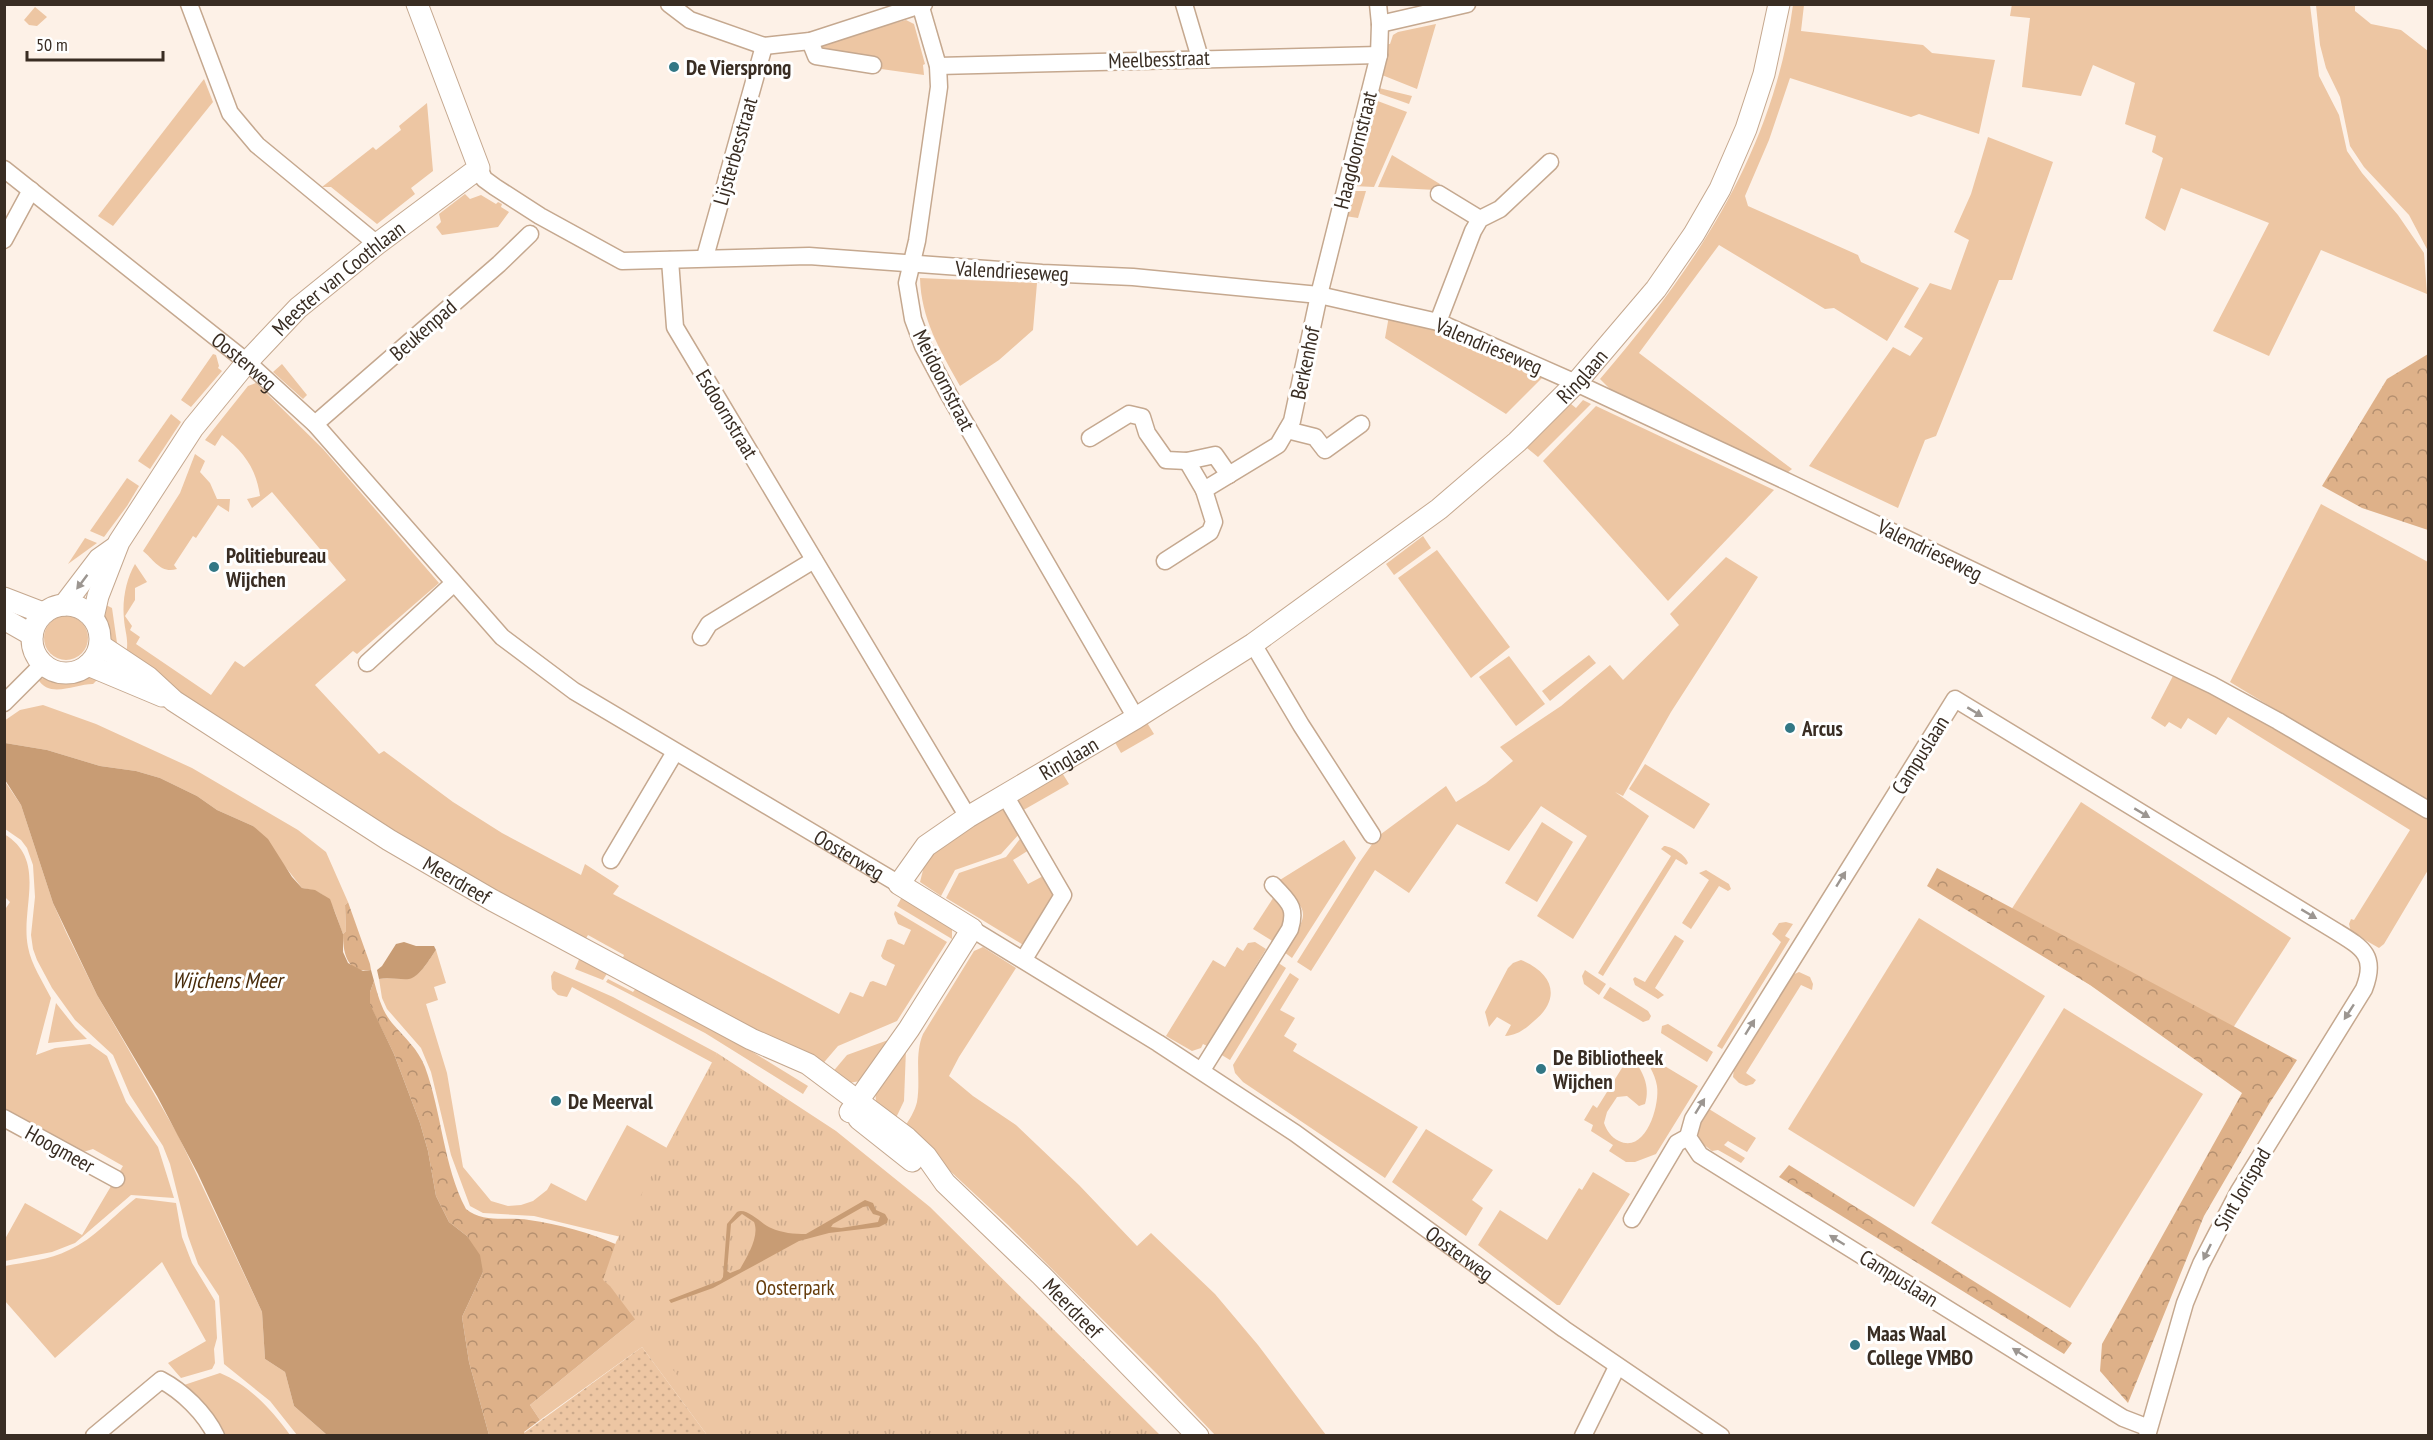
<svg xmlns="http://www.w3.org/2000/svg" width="2433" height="1440" font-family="'PT Sans Narrow',sans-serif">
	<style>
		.grass { fill: #edc6a3 }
		.forest { fill: url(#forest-crowns) }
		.park { fill: url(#park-tufts) }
		.garden { fill: url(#garden-dots) }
		.water { fill: #c89c74; fill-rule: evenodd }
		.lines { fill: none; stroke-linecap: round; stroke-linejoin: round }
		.minor-casing { stroke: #c5a88f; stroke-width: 19 }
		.tertiary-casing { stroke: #c5a88f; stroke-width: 23 }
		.minor { stroke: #fff; stroke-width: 16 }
		.tertiary { stroke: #fff; stroke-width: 21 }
		.oneway { fill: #9c9691 }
		.poi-dot { fill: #327785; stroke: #fff; stroke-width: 2 }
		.labels { text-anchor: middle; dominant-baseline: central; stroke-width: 6; stroke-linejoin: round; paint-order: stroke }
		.street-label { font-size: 21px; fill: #392d23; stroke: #fff }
		.poi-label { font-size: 21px; font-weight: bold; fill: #392d23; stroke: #fff; text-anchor: start }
		.park-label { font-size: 21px; fill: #673d0c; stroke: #fff }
		.water-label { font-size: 22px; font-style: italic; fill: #492b0a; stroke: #fff }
	</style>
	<defs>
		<pattern id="forest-crowns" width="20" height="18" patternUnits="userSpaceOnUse" patternTransform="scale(1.5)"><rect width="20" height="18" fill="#deb189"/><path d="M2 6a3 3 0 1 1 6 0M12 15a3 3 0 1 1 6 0" fill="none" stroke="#b59070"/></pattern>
		<pattern id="park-tufts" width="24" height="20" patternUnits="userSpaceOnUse" patternTransform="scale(1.5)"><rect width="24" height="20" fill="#edc6a3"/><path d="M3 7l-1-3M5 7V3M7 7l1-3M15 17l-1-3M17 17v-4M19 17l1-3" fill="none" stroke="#ccaa8c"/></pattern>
		<pattern id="garden-dots" width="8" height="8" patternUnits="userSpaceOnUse" patternTransform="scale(1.5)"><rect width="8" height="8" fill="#edc6a3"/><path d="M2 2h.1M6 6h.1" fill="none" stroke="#ccaa8c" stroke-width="1.8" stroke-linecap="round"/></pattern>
	</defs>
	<rect width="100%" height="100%" fill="#fdf1e7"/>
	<g class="grass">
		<polygon points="2012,4 2310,5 2319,76 2339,115 2347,151 2362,173 2398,215 2424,253 2427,294 2321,250 2269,356 2213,331 2269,223 2181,188 2165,231 2145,218 2163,158 2152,152 2156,136 2125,124 2135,83 2093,65 2081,96 2022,87 2030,18 2010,16"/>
		<path d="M1793 5H1804L1801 31 1923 45 1932 53 1995 60 1979 134 1919 114 1911 117 1790 78 1769 140 1745 196 1748 206 1858 255 1861 262 1919 288 1887 341 1834 308 1825 309 1719 245 1639 353 1792 469 1787 473 1612 391 1600 379C1695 268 1773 153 1793 5Z"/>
		<polygon points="2316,5 2355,5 2355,11 2371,24 2401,30 2428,51 2428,251 2409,215 2364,167 2350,146 2340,97 2326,68 2320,45"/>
		<polygon points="35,7 47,17 37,26 29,25 24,20"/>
		<polygon points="906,20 914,24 925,64 923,65 924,75 874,68 820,50 817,44"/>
		<polygon points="1436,24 1417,89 1382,75 1386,44 1390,44 1393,35 1398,32"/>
		<polygon points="204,79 213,102 113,226 98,216"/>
		<polygon points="1379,88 1412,96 1409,104 1378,93"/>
		<polygon points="1375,100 1407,112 1374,187 1353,186"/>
		<polygon points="427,103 433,171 411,188 415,194 377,224 331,187 322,187 373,147 376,150 401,130 399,126"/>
		<polygon points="1988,137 2053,162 2012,280 1999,280 1936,436 1925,440 1898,508 1809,466 1893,347 1910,356 1923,338 1904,327 1930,283 1951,290 1969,240 1954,232 1971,194"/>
		<polygon points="1392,155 1440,184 1436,190 1378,187"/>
		<polygon points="1352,191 1366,191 1358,218 1345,216"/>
		<polygon points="465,194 470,199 481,195 496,204 498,202 502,204 501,207 509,212 498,227 442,235 436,227 441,222 439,214"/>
		<path d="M920 278 1037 283 1033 330 999 360 960 386C940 350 921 319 920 278Z"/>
		<path d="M1389 316C1443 328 1494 353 1544 376L1506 414 1385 338Z"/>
		<polygon points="213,354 216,355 219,366 218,368 222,371 191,407 181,400"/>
		<polygon points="282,364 307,395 303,399 273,372"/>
		<path d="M256 383 323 449 439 583 357 654 353 651 315 685 379 754 384 751 453 802 502 833 581 875 585 864 619 886 613 894 839 1014 850 992 863 997 870 982 873 981 886 986 895 965 883 959 881 956 887 940 891 939 904 945 911 930 898 924 894 914 895 911 947 942 897 1021 838 1046 820 1067 622 960 624 955 588 935 585 940 435 857 317 786 125 656C130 642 125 633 124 619 122 601 126 579 135 564L147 582 135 588V600L125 616 132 626 130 630 140 637 136 644 211 695 235 661 244 667 346 580 272 492 252 508 247 499 260 496C256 468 244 452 222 435L215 446 205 440 248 386Z"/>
		<polygon points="1583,400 1591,404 1538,457 1527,448 1571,404 1576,408"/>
		<polygon points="1596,406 1774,490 1668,601 1543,461"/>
		<polygon points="171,414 181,422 150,469 138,461"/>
		<path d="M195 454 205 461 200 472 210 483 217 499H230L229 512 218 505 196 538 193 536 174 565 177 569C161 574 154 560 143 551L180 493Z"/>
		<polygon points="127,478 139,486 127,506 104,537 90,531"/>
		<polygon points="2321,504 2428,562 2428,802 2230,682"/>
		<polygon points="1423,536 1431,548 1394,575 1386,564"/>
		<polygon points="85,538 97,543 68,564"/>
		<polygon points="1437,550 1510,647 1471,678 1398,578"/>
		<polygon points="1726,557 1758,577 1671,712 1623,796 1615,792 1649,816 1573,939 1537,916 1587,836 1541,806 1509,851 1457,824 1409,893 1375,870 1311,971 1297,962 1359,863 1377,837 1446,786 1456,802 1486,783 1513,761 1500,747 1561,706 1610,665 1623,680 1679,625 1670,614"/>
		<path d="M104 604 112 608 117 643 116 648C104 638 101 619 104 604Z"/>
		<circle cx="66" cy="638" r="22"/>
		<polygon points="1589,655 1596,663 1550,701 1542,691"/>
		<polygon points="1509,656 1545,704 1516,726 1479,677"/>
		<polygon points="2174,674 2231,703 2428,818 2428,870 2384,944 2379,948 2351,932 2349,924 2351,919 2354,920 2410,830 2228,717 2216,735 2188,718 2181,729 2169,722 2165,727 2151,718"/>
		<path d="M88 676 100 677 93 684C75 684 49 699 38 679L51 677 66 680Z"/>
		<path d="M43 705 96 724 192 768 298 830 326 852 348 902 345 905 346 931 343 934C333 908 333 892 302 888L253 826 217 810 197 796 160 778 136 771 100 766 47 750 5 743 4 721 20 710Z"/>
		<polygon points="1146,721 1154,734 1121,753 1113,739"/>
		<polygon points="1645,764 1710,804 1694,829 1629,789"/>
		<polygon points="1061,771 1069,784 1020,812 1013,800"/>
		<polygon points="4,780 21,805 53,903 66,932 97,995 178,1135 262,1312 265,1359 285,1372 294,1406 327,1435 297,1435 270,1401 224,1364 219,1296 198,1264 188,1236 170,1164 163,1146 130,1095 113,1055 75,1020 52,988 37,960 33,949 31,935 35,897 33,865 27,848 21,840 5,829"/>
		<polygon points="2081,802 2291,938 2211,1062 2000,927"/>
		<polygon points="1003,806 1020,833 1001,854 955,870 941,896 920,882 927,854"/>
		<polygon points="1542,822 1573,842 1537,902 1505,883"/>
		<path d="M4 834C48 860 20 908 28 947 31 964 43 982 51 998L36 1055 55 1048 90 1044 107 1056 126 1102 158 1147 174 1198 131 1195 75 1243 52 1252 5 1261V1239L25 1203 82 1235 123 1166 93 1149 80 1153 5 1111 4 911 10 902 5 897Z"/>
		<polygon points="1023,835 1029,850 1013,860 1028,884 1047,874 1055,891 1027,937 1029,938 1025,946 946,898 959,873 1006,857"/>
		<path d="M1344 840 1356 858 1292 958 1284 952C1308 914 1314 912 1275 883Z"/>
		<path d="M1664 846C1671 846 1686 855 1688 863L1686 865 1676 859 1603 976 1598 973 1671 856 1661 849Z"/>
		<polygon points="1706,870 1729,884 1731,889 1728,891 1719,886 1691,929 1682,923 1709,880 1699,873"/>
		<polygon points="903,895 948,923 952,930 952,939 897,906"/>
		<polygon points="1275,895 1283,903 1285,922 1274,942 1253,929"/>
		<polygon points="1919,918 2045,996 1914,1207 1788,1129"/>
		<polygon points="1786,922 1793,924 1785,936 1790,939 1722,1049 1717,1046 1781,942 1772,934 1779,923"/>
		<polygon points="1675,935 1684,941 1655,988 1664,995 1658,999 1635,985 1633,979 1635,977 1645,982"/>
		<polygon points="1255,942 1266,949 1207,1046 1203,1044 1201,1048 1192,1051 1166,1036 1213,960 1225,967 1237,947 1243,951 1248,943"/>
		<path d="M983 947 1016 968 959 1057 949 1076 973 1096 1016 1125 1079 1185 1137 1246 1151 1233 1215 1294 1258 1345 1326 1435H1215L1157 1374 1008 1225 904 1128C909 1120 915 1111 917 1102 921 1078 914 1056 923 1034L974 951Z"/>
		<path d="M436 950 446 983 434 987 438 1000 426 1004 447 1073 463 1167 491 1201 508 1206 521 1205 533 1201 547 1190 551 1183 586 1201 627 1125 667 1148 690 1106 621 1237 534 1216 483 1213 470 1206 451 1155 431 1072 421 1048 387 1009 382 998 379 979C389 977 400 980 409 978 420 977 430 958 436 950Z"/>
		<polygon points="580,957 608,972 603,980 575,969"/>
		<path d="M1521 960C1553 973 1562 998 1534 1021 1525 1029 1518 1035 1505 1036L1511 1025 1497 1017 1489 1027 1485 1012 1508 968 1513 963Z"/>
		<polygon points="1277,962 1286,968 1230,1060 1220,1054"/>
		<polygon points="1585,970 1606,984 1599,995 1584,984 1582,976"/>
		<polygon points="554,971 613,997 717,1053 713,1063 572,987 567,997 558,995 552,989 551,976"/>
		<polygon points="1799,972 1810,977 1813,984 1812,990 1801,985 1746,1073 1756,1080 1753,1084 1746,1086 1739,1083 1733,1077 1734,1068 1792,975"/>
		<polygon points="1290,973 1299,979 1280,1010 1295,1018 1284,1036 1297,1044 1293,1051 1418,1127 1385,1178 1243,1082 1235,1073 1233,1065"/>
		<polygon points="608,979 633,992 637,987 717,1030 808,1086 803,1094 705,1033 606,982"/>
		<polygon points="1610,987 1648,1011 1651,1016 1649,1020 1643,1022 1603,998"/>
		<polygon points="56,1003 75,1027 87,1039 48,1043"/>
		<polygon points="2064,1008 2203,1094 2070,1308 1931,1223"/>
		<polygon points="1668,1024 1713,1052 1707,1062 1661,1033 1662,1026"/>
		<polygon points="891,1039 860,1081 849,1083 831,1074 847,1055"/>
		<polygon points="906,1049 904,1101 894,1122 876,1102 875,1089"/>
		<path d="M1643 1053 1698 1086 1656 1154 1635 1162H1626L1609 1151 1613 1145 1591 1131 1593 1125 1584 1120 1593 1105 1597 1108 1630 1055C1642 1069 1651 1086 1645 1104L1639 1106 1627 1096 1617 1097 1607 1112 1604 1123C1607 1131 1611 1137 1619 1141 1646 1154 1660 1105 1657 1086 1655 1073 1647 1063 1643 1053Z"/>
		<polygon points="1709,1109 1756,1138 1747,1152 1728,1141 1724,1145 1745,1158 1741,1163 1718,1150 1712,1151 1699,1141 1697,1127"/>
		<polygon points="1426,1129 1493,1170 1472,1200 1483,1208 1466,1236 1392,1182"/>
		<polygon points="1593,1172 1630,1194 1560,1305 1557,1305 1478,1245 1500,1210 1547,1240 1579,1188 1582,1190"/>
		<path d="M136 1198 176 1203 182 1237 192 1263 215 1301 217 1338 214 1349 215 1363 212 1369 181 1378 168 1363 206 1341 162 1262 55 1358 5 1301V1266C26 1262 49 1260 69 1250 94 1239 114 1215 136 1198Z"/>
		<polygon points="637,1318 723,1435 707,1435 642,1347 540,1420 530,1405"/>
		<path d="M220 1373C249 1385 272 1410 290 1435H226L214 1417 184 1385Z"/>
	</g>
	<g class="forest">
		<polygon points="2428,354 2428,530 2362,508 2322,486 2387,379"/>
		<polygon points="1937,868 2297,1060 2269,1104 2204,1216 2128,1403 2100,1371 2102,1344 2242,1093 2090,985 1927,886"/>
		<path d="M348 902 370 964 371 970C347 974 343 953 343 934L346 931 345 905Z"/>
		<path d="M374 981C378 996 382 1011 392 1023 405 1038 418 1049 425 1067 442 1113 443 1165 466 1209 484 1224 508 1216 529 1220 559 1224 590 1233 618 1245L637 1318 530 1405 540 1420 524 1432 526 1435H489L469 1362 462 1317 483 1272 467 1236 449 1222 436 1196 428 1151 420 1123 394 1054 370 1005V992Z"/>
		<polygon points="1789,1165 2072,1343 2064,1354 1779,1177"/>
	</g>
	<polygon class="park" points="717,1053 836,1131 930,1207 1160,1435 722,1435 610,1286 603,1280 616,1242"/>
	<polygon class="garden" points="642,1347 707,1435 526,1436 524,1433"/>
	<g class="water">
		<polygon points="5,743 47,750 100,766 136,771 160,778 197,796 217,810 253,826 268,839 292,877 302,888 315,890 330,899 343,934 343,952 348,963 363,971 371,970 374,981 370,992 370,1004 394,1054 420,1123 428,1151 436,1196 449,1222 467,1236 480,1255 483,1272 462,1317 469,1362 489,1435 327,1435 294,1406 285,1372 265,1359 262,1312 198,1174 157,1096 97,995 53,903 21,805 5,780"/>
		<path d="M404 942 416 946H434L436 950C430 958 420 977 409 979 401 980 389 977 379 979L377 970 382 966 396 944Z"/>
		<path d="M865 1200 873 1203 876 1210 885 1214 888 1219 887 1223 879 1227 829 1233 799 1241 713 1288 671 1303 669 1300 721 1280 723 1277 727 1224 737 1212C747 1207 761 1224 771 1228 782 1233 794 1234 806 1234ZM868 1206 873 1214 880 1216 878 1222 841 1228 831 1227 833 1224 863 1207ZM742 1214 754 1222C760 1236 747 1257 740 1269L730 1273 727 1271 731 1224Z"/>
	</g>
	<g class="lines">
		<defs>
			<g id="minor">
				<polyline points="189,4 230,113 257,145 377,244"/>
				<polyline points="669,4 690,20 764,46 810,41 924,4"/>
				<polyline points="920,4 938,66 939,87 917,241 907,283 913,319 923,346 949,395 1136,718"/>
				<polyline points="1184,4 1200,58"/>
				<polyline points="1380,24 1467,4"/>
				<polyline points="810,41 816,56 873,65"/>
				<polyline points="938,66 1379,55"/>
				<polyline points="479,168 484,179 495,187 540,216 622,261 809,256 1042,273 1133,277 1319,295 1438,322 1576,383 1788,482 2212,685 2278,721 2428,810"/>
				<path id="s1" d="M4 169 247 362 315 424 502 637 574 691 899 884"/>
				<polyline points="1439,194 1480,219"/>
				<polyline points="4,240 31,190"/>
				<polyline points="705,257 764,46"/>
				<polyline points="670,260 675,327 968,817"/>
				<polyline points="1438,322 1473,231 1480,219 1500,209 1550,162"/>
				<polyline points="315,424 499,264 530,234"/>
				<polyline points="1287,430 1315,437 1325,450 1361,424"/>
				<polyline points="1090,438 1129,414 1142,417 1147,433 1166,460 1187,461 1215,455 1229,475"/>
				<polyline points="1187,461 1204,490 1278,445 1292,421 1319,295 1379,55 1380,24 1378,4"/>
				<polyline points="1165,561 1210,532 1214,522 1204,490"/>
				<polyline points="701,637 709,624 814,560"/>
				<polyline points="1253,644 1301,725 1372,835"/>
				<polyline points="367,663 454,583"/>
				<polyline points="4,703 43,664"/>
				<polyline points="1006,797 1063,895 1024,959"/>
				<polyline points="611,860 675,752"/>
				<path id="s2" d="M972 929 1158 1043 1295 1133 1564 1329 1721 1436"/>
				<path d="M1202 1070 1290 929C1297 906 1288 902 1273 885"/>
				<polyline points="4,1118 116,1179"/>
				<polyline points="1632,1219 1677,1143 1688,1137"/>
				<path d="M94 1436 161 1380C182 1391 205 1413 216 1436"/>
				<polyline points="1583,1436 1617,1367"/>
				<path d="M2147 1436 2185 1303 2201 1264 2239 1191 2364 989C2377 956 2363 948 2337 932L1955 699 1693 1119 1688 1137 1700 1155 2123 1418 2149 1428"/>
			</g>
			<g id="tertiary">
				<polyline points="4,598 43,613"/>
				<circle cx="66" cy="639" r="34"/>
				<polyline points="64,605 99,559 116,547"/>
				<path id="s3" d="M93 618 98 596 119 542 193 428 247 362 298 308 377 244 479 168 417 4"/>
				<polyline points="4,619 32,635"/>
				<path id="s4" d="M100 645 148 677 174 701 389 840 492 900 751 1039 808 1064 907 1138 926 1156 945 1183 1041 1275 1198 1436"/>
				<polyline points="88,665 162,696"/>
				<path id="s5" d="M850 1112 909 1029 972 929 899 884 926 846 968 817 1136 718 1253 644 1439 509 1517 442 1576 383 1656 289 1694 234 1720 189 1746 129 1764 74 1779 4"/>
				<polyline points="859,1119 912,1161"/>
			</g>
		</defs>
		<use href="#minor" class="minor-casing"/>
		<use href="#tertiary" class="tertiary-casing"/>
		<use href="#minor" class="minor"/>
		<use href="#tertiary" class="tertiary"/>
	</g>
	<defs><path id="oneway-solid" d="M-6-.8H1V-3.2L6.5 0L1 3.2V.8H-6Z" transform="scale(1.5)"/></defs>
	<g class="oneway">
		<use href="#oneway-solid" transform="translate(82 582) rotate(127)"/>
		<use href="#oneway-solid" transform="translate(1975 712) rotate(31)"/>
		<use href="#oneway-solid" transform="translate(2142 813) rotate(31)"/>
		<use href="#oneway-solid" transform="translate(1841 879) rotate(-58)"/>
		<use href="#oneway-solid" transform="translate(2309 914) rotate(31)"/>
		<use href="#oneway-solid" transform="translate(2349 1012) rotate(123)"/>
		<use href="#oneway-solid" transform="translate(1750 1027) rotate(-58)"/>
		<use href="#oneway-solid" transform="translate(1700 1106) rotate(-58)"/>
		<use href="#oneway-solid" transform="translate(1837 1240) rotate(-148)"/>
		<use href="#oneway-solid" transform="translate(2207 1252) rotate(116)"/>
		<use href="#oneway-solid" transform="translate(2020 1353) rotate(-148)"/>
	</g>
	<g class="poi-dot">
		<circle cx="674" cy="67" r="6"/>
		<circle cx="214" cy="567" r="6"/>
		<circle cx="1790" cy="728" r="6"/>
		<circle cx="1541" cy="1069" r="6"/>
		<circle cx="556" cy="1101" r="6"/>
		<circle cx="1855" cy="1345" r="6"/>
	</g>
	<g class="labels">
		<g class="street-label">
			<text transform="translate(1159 59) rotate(-2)">Meelbesstraat</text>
			<text transform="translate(1355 150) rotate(-76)">Haagdoornstraat</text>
			<text transform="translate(735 151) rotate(-74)">Lijsterbesstraat</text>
			<text transform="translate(1012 271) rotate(3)">Valendrieseweg</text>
			<text stroke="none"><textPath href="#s3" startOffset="426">Meester van Coothlaan</textPath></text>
			<text transform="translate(423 330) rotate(-41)">Beukenpad</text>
			<text transform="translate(1489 346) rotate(23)">Valendrieseweg</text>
			<text stroke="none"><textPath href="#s1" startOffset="308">Oosterweg</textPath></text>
			<text transform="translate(1305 363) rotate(-78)">Berkenhof</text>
			<text stroke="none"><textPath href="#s5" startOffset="1162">Ringlaan</textPath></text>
			<text transform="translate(944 380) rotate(63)">Meidoornstraat</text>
			<text transform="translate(727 414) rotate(59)">Esdoornstraat</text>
			<text transform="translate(1930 550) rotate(26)">Valendrieseweg</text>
			<text transform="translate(1920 755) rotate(-58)">Campuslaan</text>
			<text stroke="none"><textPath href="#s5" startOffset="520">Ringlaan</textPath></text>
			<text stroke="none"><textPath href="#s1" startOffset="1096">Oosterweg</textPath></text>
			<text stroke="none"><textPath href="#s4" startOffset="428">Meerdreef</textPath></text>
			<text transform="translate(60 1149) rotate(29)">Hoogmeer</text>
			<text transform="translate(2242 1189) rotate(-60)">Sint Jorispad</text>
			<text stroke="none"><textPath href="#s2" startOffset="586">Oosterweg</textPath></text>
			<text transform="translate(1899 1278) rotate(32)">Campuslaan</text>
			<text stroke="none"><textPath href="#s4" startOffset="1186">Meerdreef</textPath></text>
		</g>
		<g class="poi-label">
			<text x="686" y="67">De Viersprong</text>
			<text x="226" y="555">Politiebureau<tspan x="226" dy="24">Wijchen</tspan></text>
			<text x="1802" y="728">Arcus</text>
			<text x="1553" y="1057">De Bibliotheek<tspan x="1553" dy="24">Wijchen</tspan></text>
			<text x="568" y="1101">De Meerval</text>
			<text x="1867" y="1333">Maas Waal<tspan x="1867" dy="24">College VMBO</tspan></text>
		</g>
		<g class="park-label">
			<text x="795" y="1287">Oosterpark</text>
		</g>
		<g class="water-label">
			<text x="227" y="980">Wijchens Meer</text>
		</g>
	</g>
	<rect width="2433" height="1440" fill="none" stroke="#392d23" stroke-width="12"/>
	<path d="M27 51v9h136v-9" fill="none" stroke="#392d23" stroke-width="3"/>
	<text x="36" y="51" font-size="18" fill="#392d23" stroke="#ffffff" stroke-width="4.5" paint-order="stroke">50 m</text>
</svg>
